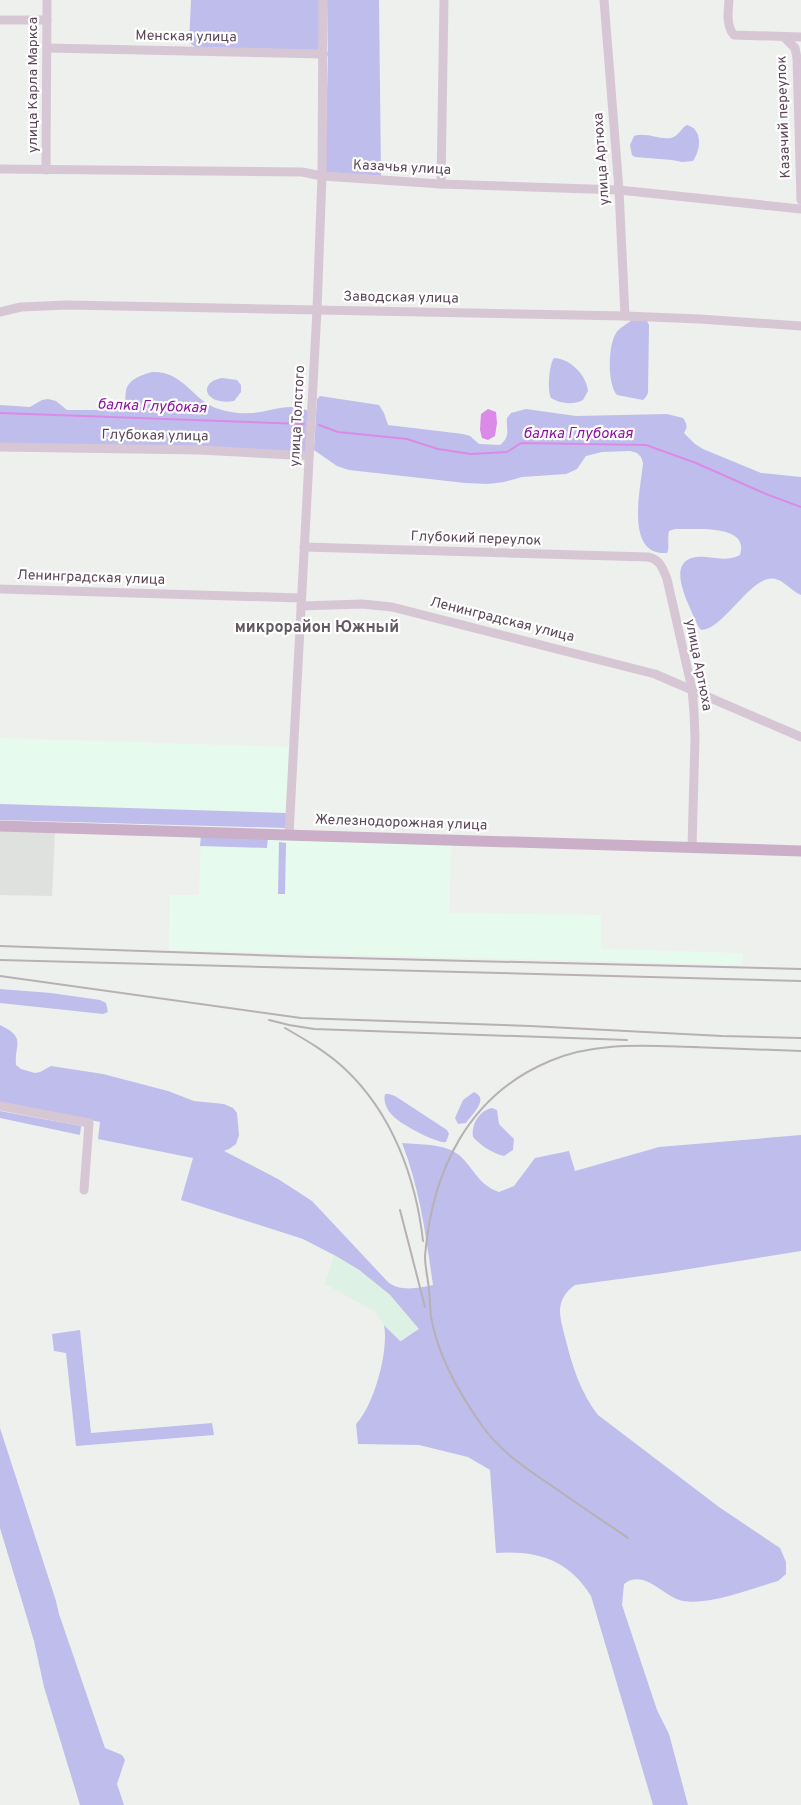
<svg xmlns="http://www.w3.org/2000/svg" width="801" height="1805" font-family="Overpass,sans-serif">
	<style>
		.commercial { fill: #e6fbee }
		.education { fill: #dfe1de }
		.green { fill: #bfbdec }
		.sand { fill: #def1e5 }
		.water { fill: #db8be7 }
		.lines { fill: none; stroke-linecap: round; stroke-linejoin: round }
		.stream { stroke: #db8be7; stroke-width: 2 }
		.minor { stroke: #d7c7d5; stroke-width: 9 }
		.major { stroke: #cbaec7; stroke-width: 11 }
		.rail { stroke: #b7b0b5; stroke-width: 2 }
		.labels { text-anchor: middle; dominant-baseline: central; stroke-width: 4.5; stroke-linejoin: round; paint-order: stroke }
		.street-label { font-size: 14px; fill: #5a4657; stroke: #fff }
		.water-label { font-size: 15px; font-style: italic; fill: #8e12a1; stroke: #fff }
		.quarter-label { font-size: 16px; font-weight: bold; fill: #625a60; stroke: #fff }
	</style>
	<rect width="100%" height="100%" fill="#eef0ed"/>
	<g class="commercial">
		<polygon points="0,738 289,747 287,813 0,804"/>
		<polygon points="201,836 451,844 449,913 601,915 601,949 743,953 742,965 169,950 170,895 199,895"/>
	</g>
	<polygon class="education" points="0,830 55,832 52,896 0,895"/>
	<g class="green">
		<polygon points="191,0 320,0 319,50 195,47 189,42"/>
		<polygon points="327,0 379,0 381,176 325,172 328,54"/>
		<path d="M687 125C703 129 701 150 693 161L682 162 672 160 635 157 632 155 630 145 634 136C646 132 659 140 671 138 679 136 681 128 687 125Z"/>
		<path d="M632 320 647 321 649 325 648 393 646 397 643 400 617 395C607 383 608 346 616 333 619 328 627 324 632 320Z"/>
		<path d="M554 358C571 359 586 375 588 391L583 400C573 405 561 404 551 398 547 391 549 364 554 358Z"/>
		<path d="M152 372C185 371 193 402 219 409 228 412 240 414 250 413 269 413 289 401 308 411L306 452 0 443V405L30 407 42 400 48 399 56 401 67 410H114L124 404C126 400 125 396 126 391 128 379 142 375 152 372Z"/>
		<path d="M222 378 237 380 241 385V392L234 401C206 406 196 383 222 378Z"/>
		<path d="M320 396 379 405 384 413 388 425 463 434 470 436 479 444 500 445C511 436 506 430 507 418L511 413 526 409 576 416 667 414 683 418C687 424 688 427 684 433L695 444 703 449 761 473 801 477V595C791 591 785 581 775 579 752 573 724 630 701 630L698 626C689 604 659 554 706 557 718 558 729 561 740 555 750 523 694 530 675 529L669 531C667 539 670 547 667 553 624 556 641 488 643 463L641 457 637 453 630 451 602 452 586 456 577 469 566 474 522 477 504 482 488 484 465 483 349 470 337 466 314 450 317 399Z"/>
		<polygon points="0,804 287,813 287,828 0,820"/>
		<polygon points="201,836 268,837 267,848 200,846"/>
		<polygon points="279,842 286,843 285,894 278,894"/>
		<polygon points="0,989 51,993 100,1000 106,1003 108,1012 103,1014 0,1003"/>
		<path d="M0 1025C27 1038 14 1044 16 1065L21 1069 35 1073 40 1072 51 1066 103 1074 168 1091 194 1101 224 1104 233 1108 237 1113 239 1135 236 1144 229 1149 224 1151 278 1179 312 1201 388 1282C400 1292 419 1288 433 1285 426 1237 420 1189 402 1143 420 1145 444 1143 459 1155 474 1168 478 1185 499 1192L514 1186 535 1158 569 1151 575 1171 659 1147 801 1135V1251L664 1273 575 1285C566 1291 560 1300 560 1311 560 1319 563 1329 565 1337 572 1365 580 1392 598 1415L719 1507 780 1548 786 1562V1574L778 1581C750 1589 713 1605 683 1601 664 1598 645 1568 624 1584L622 1605 657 1710 669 1734 688 1805H653L591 1596C569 1560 537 1550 496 1553L490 1470 468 1457 419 1445 358 1444 356 1424C374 1405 389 1351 384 1325L401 1341 418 1329 390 1295 359 1270 334 1255 303 1239 181 1200 193 1158 98 1139 100 1122 0 1102Z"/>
		<path d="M474 1092C490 1099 472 1114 466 1123L458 1124 455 1118 463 1100Z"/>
		<path d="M385 1094H389L395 1096 447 1130 449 1134 446 1142C437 1144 399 1123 393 1116 387 1110 383 1102 385 1094Z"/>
		<path d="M492 1108 497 1110 499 1124 514 1139 513 1150 504 1156C492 1153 481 1146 473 1137 471 1124 480 1110 492 1108Z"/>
		<polygon points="0,1111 81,1126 80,1135 0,1118"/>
		<polygon points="80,1330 91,1433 212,1423 214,1435 76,1446 66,1353 54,1351 52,1334"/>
		<polygon points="0,1428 56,1601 59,1614 105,1748 122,1755 125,1760 117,1784 124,1805 80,1805 44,1687 34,1641 0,1528"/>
	</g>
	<polygon class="sand" points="334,1255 359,1270 390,1295 419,1329 400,1341 384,1325 374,1311 325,1284"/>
	<polygon class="water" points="488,409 496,412 497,423 495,436 488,440 482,438 480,430 481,414"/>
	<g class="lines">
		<g class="stream">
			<polyline points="0,413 304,424"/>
			<polyline points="319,425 338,432 407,439 438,449 471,454 507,452 521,443 646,445 696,463 766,494 801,507"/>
		</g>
		<g class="minor">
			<polyline points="604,0 619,190 625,316"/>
			<path d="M729 0C728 12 726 26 734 35L801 37"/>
			<polyline points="0,20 47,20"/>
			<polyline points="784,37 795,48 797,58 801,200"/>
			<polyline points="47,48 324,54"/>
			<polyline points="0,169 302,172 322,176 441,184 619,190 801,209"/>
			<polyline points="46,170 47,0"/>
			<polyline points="441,184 444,0"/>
			<polyline points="0,312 21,307 67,305 625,316 700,319 801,326"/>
			<polyline points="0,447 199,450 309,456"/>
			<path d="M304 547 648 557C660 559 663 569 667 579L692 689 694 712 695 738 692 847"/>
			<polyline points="0,589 301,598"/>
			<polyline points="301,606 362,604 392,607 655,674 801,737"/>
			<polyline points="289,834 317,310 322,176 323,0"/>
			<polyline points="0,1106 89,1123 84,1190"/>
		</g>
		<polyline class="major" points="0,826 801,851"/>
		<g class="rail">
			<polyline points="0,946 310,957 801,969"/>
			<polyline points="0,960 801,981"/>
			<polyline points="0,976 301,1018 530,1026 722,1036 801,1038"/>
			<polyline points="269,1020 289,1025 314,1029 627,1040"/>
			<path d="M285 1028C306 1040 327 1052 345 1069 392 1113 416 1178 423 1241"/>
			<polyline points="692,1047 801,1051"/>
			<polyline points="400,1210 425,1307"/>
			<path d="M628 1538C603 1521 579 1505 555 1488 528 1470 502 1453 483 1427 460 1395 438 1356 431 1317 430 1308 430 1299 429 1290 428 1279 425 1267 425 1256 432 1171 468 1095 550 1061 596 1041 648 1046 697 1047"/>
		</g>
	</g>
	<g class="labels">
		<g class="street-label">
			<text transform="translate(186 37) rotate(1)">Менская улица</text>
			<text transform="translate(33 85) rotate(-90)">улица Карла Маркса</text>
			<text transform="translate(784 117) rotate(-92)">Казачий переулок</text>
			<text transform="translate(602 159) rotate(-94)">улица Артюха</text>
			<text transform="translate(402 168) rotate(3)">Казачья улица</text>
			<text transform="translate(401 298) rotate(1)">Заводская улица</text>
			<text transform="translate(298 416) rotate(-87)">улица Толстого</text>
			<text transform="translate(155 436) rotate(1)">Глубокая улица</text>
			<text transform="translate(476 539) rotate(2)">Глубокий переулок</text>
			<text transform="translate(91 578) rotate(2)">Ленинградская улица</text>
			<text transform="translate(502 620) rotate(14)">Ленинградская улица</text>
			<text transform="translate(698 665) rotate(79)">улица Артюха</text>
			<text transform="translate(401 823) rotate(2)">Железнодорожная улица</text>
		</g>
		<g class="water-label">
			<text transform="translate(152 407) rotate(2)">балка Глубокая</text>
			<text x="578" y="434">балка Глубокая</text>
		</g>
		<g class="quarter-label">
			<text x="317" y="628">микрорайон Южный</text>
		</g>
	</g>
</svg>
